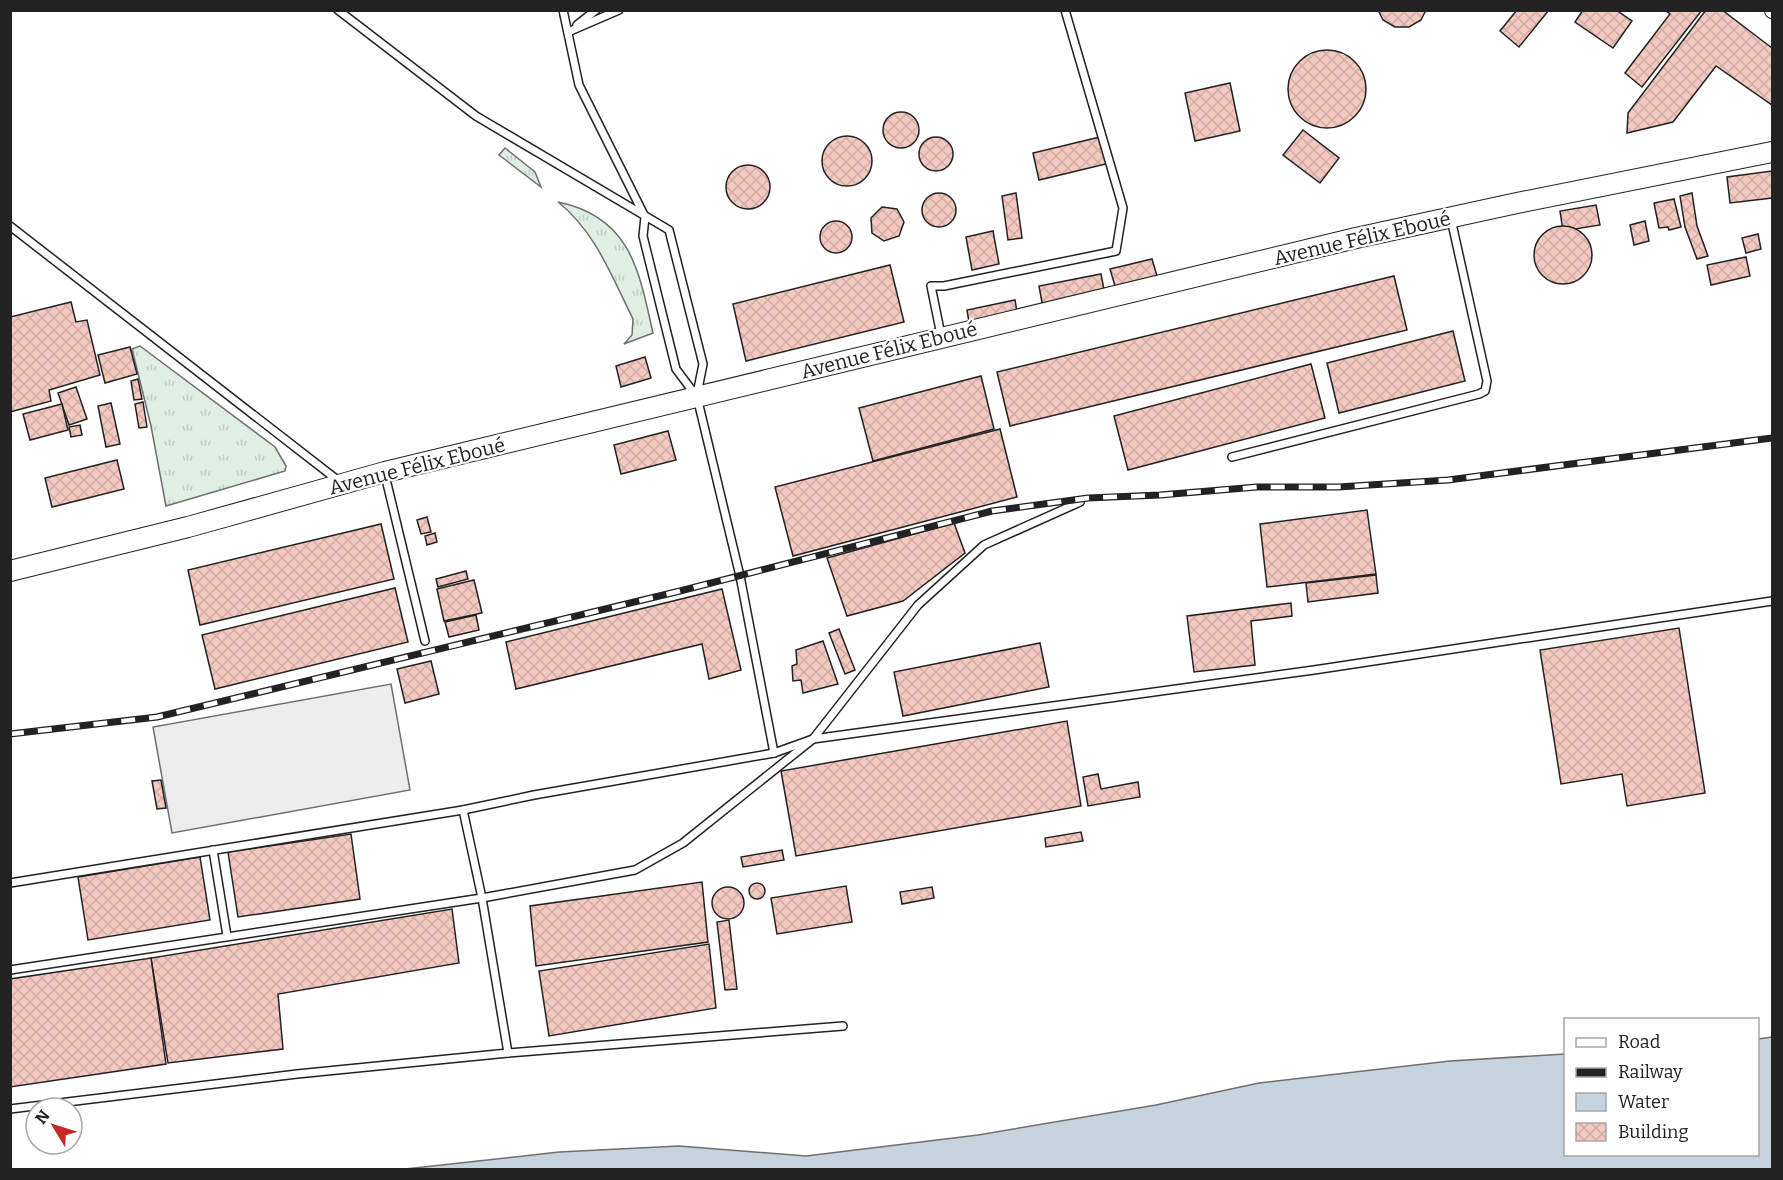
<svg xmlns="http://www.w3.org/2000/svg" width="1783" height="1180" font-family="Bitter,serif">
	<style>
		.grass { fill: url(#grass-tufts); stroke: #6f6f6f; stroke-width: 1.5 }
		.parking { fill: #ededed; stroke: #6f6f6f; stroke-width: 1.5 }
		.water { fill: #c7d3dd; stroke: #6f6f6f; stroke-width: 1.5 }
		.building { fill: url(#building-cross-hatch); stroke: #222; stroke-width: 1.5 }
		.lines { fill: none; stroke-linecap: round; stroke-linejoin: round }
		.lane-casing { stroke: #222; stroke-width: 10 }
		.street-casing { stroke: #222; stroke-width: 16 }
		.secondary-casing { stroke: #222; stroke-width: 22 }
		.lane { stroke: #fff; stroke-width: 7 }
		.street { stroke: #fff; stroke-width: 14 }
		.secondary { stroke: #fff; stroke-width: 20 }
		.rail-casing { stroke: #222; stroke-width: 7 }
		.rail { stroke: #fff; stroke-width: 4.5; stroke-dasharray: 14; stroke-linecap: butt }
		.labels { text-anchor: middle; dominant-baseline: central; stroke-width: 4.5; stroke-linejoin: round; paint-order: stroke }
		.street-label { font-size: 20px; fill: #222; stroke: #fff }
	</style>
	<defs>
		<pattern id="grass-tufts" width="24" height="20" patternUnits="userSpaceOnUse" patternTransform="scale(1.5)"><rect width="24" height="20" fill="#e0efe3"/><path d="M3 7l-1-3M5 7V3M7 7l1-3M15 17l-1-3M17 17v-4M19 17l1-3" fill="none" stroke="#c0cdc2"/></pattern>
		<pattern id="building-cross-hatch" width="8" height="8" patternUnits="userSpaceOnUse" patternTransform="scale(1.5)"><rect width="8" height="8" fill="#f3c9c0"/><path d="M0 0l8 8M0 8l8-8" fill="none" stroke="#d0aca5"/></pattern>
	</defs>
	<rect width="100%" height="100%" fill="#fff"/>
	<g class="grass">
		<polygon points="505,148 535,172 541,187 499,155"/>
		<path d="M558 202C631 217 639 271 653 333L624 344 632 335 633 319C612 277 595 231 558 202Z"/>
		<polygon points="140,346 275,447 286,466 285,471 166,506 151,426 132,349"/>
	</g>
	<polygon class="parking" points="391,684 410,790 172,833 153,727"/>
	<polygon class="water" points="1772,1037 1772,1169 405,1169 559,1152 679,1146 806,1156 978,1135 1156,1105 1259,1083 1450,1061 1565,1054 1566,1154 1758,1154 1758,1039"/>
	<g class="building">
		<polygon points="1378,10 1426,10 1421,20 1409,27 1395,27 1383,20"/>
		<polygon points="1517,10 1549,10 1519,47 1500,31"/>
		<polygon points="1583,10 1616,10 1632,21 1613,48 1575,22"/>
		<polygon points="1665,10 1702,10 1642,87 1625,73 1670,14"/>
		<polygon points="1706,10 1722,10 1772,48 1772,105 1716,66 1673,122 1627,133 1628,113"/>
		<circle cx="1327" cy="89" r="39"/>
		<polygon points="1230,83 1240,131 1195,141 1185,93"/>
		<circle cx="901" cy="130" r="18"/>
		<polygon points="1303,130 1339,158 1320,183 1283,155"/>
		<polygon points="1104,136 1110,163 1039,180 1033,153"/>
		<circle cx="847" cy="161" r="25"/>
		<circle cx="936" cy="154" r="17"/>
		<circle cx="748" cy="187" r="22"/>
		<polygon points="1772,171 1772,198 1730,203 1727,177"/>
		<circle cx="939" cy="210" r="17"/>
		<polygon points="1016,193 1022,238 1008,240 1002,196"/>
		<polygon points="1692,193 1697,226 1708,256 1697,259 1685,227 1680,196"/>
		<polygon points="1674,199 1681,227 1669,230 1668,227 1659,228 1654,203"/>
		<polygon points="1596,205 1600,225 1563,231 1560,211"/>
		<polygon points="882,207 897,209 904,222 899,236 884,241 872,233 871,218"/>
		<circle cx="836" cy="237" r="16"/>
		<polygon points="1645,221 1649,241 1634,245 1630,225"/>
		<circle cx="1563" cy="255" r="29"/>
		<polygon points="993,231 999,264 972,270 966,237"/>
		<polygon points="1758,234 1761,249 1746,253 1742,238"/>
		<polygon points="1746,257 1750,276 1711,285 1707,265"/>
		<polygon points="1152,259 1157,276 1115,286 1110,269"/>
		<polygon points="890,265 904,322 746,361 733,304"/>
		<polygon points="1101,274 1105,295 1043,308 1039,286"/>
		<polygon points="1394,276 1407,330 1010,426 997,372"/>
		<polygon points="1015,300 1017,312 969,322 967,310"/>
		<polygon points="71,302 76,322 87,320 100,375 49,390 51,401 10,412 10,317"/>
		<polygon points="1453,331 1465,381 1339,413 1327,363"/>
		<polygon points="130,347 137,374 105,383 98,355"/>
		<polygon points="645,357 651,378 621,387 616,366"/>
		<polygon points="1311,364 1325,418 1128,470 1114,416"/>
		<polygon points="981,376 994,429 873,461 859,408"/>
		<polygon points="138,379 142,399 134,400 131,381"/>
		<polygon points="76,387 87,419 69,425 58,393"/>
		<polygon points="143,402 147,427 139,428 135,404"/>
		<polygon points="111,403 120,444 106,447 98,406"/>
		<polygon points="62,404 68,430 30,440 23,414"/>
		<polygon points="80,425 82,435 71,437 69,427"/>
		<polygon points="1000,429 1017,497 793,556 775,487"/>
		<polygon points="668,431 676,460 621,474 614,445"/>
		<polygon points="117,460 124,489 52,507 45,478"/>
		<polygon points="1367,510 1376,574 1267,587 1260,524"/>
		<polygon points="427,517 431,532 421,534 417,520"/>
		<polygon points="954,523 965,553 903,601 847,616 827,558"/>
		<polygon points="381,524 394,579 200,625 188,570"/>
		<polygon points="435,533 437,542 427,545 425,536"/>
		<polygon points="466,571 468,579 438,587 436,579"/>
		<polygon points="1376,575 1378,593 1308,602 1306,583"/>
		<polygon points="474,580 482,613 444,621 437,589"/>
		<polygon points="395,588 408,642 215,689 202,635"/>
		<polygon points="722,589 741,670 709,679 702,644 516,689 506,642"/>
		<polygon points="1291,603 1292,616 1251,621 1255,665 1194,672 1187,616"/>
		<polygon points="476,615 479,630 449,637 445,622"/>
		<polygon points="1679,628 1705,793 1627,806 1622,774 1561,784 1540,650"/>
		<polygon points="839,629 855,670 845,674 829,633"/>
		<polygon points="823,641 838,684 803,693 801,680 793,681 792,666 797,664 796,650"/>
		<polygon points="1040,643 1049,687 903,716 894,672"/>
		<polygon points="431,661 439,694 405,703 397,669"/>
		<polygon points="1067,721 1081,806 796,856 781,771"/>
		<polygon points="1098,774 1101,789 1138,782 1140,797 1088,806 1083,777"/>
		<polygon points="161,780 166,808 157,809 152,781"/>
		<polygon points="1081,832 1083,841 1046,847 1045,838"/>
		<polygon points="351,834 360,899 238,917 228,852"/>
		<polygon points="782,850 784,860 743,867 741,857"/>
		<polygon points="200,857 210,920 88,940 78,877"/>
		<polygon points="702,882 708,942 536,966 530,906"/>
		<circle cx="757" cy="891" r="8"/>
		<polygon points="846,886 852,922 777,934 771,898"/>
		<polygon points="932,887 934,898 902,904 900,892"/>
		<circle cx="728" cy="903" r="16"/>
		<polygon points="452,909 459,963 278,994 283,1049 168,1063 151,958"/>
		<polygon points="729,920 737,989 725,990 717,922"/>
		<polygon points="709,944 716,1008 549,1036 539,971"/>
		<polygon points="151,958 166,1064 10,1087 10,979"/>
	</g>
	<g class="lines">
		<defs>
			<g id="lane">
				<polyline points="338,10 476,116 669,230 703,364 697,394"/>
				<polyline points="563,10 579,85 645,217 643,236 676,369 697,397 740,576 774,753"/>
				<polyline points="577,25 596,10"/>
				<polyline points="568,32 619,10"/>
				<polyline points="10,226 340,482"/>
				<polyline points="941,335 931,286 944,286 1116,251 1123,208 1065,10"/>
				<polyline points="1232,457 1479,394 1485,391 1487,381 1451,219"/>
				<polyline points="385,475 425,641"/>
				<polyline points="463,810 482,898 508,1053"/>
				<polyline points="213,850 227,936"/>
				<polyline points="10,883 463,810 534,795 774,753 813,739 1314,670 1772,601"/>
				<polyline points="10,970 482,898 635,870 683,843 813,739 918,605 984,545 1080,502"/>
				<polyline points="10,1109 297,1074 508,1053 843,1026"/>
			</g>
			<polyline id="street" points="1772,10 1772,11"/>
			<polyline id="secondary" points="10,571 188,527 385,472 1356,238 1517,203 1772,152"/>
		</defs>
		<use href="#lane" class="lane-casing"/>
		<use href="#street" class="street-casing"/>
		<use href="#secondary" class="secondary-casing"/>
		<use href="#lane" class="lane"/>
		<use href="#street" class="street"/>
		<use href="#secondary" class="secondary"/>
		<defs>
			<polyline id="rail" points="10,734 157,717 680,591 992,511 1088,498 1160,495 1257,487 1338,487 1448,480 1772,438"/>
		</defs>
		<use href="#rail" class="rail-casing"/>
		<use href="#rail" class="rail"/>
	</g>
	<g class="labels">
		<g class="street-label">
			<text transform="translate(1362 238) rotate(-13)">Avenue Félix Eboué</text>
			<text transform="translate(889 350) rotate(-14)">Avenue Félix Eboué</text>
			<text transform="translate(417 466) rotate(-14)">Avenue Félix Eboué</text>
		</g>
	</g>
	<rect width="1783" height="1180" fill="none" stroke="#222222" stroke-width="24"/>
	<rect x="1564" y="1018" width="195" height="138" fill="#ffffff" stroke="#a7a7a7" stroke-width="1.5"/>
	<rect x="1576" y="1038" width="30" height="9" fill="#ffffff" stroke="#a7a7a7" stroke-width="1.5"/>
	<text x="1618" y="1048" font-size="18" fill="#222222">Road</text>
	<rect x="1576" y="1068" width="30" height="9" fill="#222222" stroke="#a7a7a7" stroke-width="1.5"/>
	<text x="1618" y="1078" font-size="18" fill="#222222">Railway</text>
	<rect x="1576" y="1093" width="30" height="18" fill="#c7d3dd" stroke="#a7a7a7" stroke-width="1.5"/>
	<text x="1618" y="1108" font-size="18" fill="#222222">Water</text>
	<rect x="1576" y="1123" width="30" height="18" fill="url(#building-cross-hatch)" stroke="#a7a7a7" stroke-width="1.5"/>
	<text x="1618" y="1138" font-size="18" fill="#222222">Building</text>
	<g transform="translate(54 1126) rotate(308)"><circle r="28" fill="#ffffff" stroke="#a7a7a7" stroke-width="1.5"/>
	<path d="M0-4.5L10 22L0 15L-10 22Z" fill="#c62828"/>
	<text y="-9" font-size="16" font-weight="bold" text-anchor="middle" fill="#222222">N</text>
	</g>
</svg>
